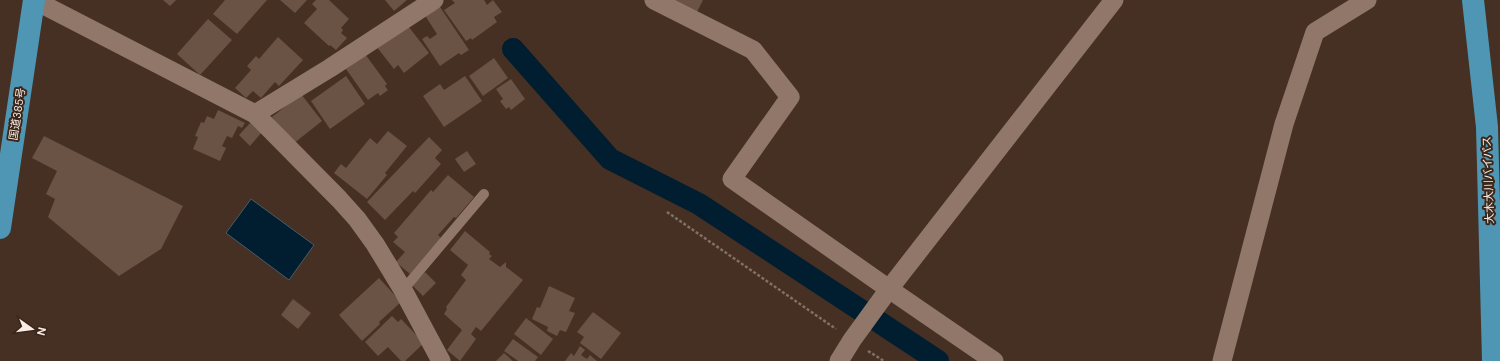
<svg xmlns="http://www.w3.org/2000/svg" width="1500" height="361" font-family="'DM Sans','Noto Sans JP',sans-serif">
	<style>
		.water { fill: #001e30; stroke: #4b5c66 }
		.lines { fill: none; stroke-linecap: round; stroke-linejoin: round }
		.canal { stroke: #001e30; stroke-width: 22 }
		.building { fill: #6a5245 }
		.path { stroke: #827064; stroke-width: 2.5; stroke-dasharray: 3 2; stroke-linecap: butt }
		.service { stroke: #907769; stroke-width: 10 }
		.minor { stroke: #907769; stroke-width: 19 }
		.trunk { stroke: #4e96b4; stroke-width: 22 }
		.labels { text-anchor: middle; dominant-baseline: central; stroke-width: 4; stroke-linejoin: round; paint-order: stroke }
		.street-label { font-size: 11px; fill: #fbede5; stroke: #3b261a }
	</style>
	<rect width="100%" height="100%" fill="#453023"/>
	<polygon class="water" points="251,199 314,245 289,280 226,233"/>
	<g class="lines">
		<g class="canal">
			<polyline points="513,49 610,159 699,204 862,311"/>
			<polyline points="879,322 938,361"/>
		</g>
	</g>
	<g class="building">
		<polygon points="163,0 176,0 170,6"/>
		<polygon points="225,0 267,0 237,34 213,14"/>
		<polygon points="280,0 307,0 295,13"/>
		<polygon points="316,0 329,0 349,19 341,28 343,30 341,33 347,38 336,50 330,45 329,46 304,23 317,9 312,4"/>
		<polygon points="385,0 407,0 394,11"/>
		<polygon points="452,0 484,0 487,5 493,0 502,12 494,17 497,22 472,40 471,38 466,41 444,10 455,3"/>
		<polygon points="671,0 703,0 697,12"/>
		<polygon points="438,4 469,50 461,55 459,53 440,66 422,39 427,36 430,39 437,34 424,14"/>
		<polygon points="208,19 232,40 200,75 177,54"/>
		<polygon points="405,22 429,53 404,73 398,65 394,69 376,46"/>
		<polygon points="278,37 303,60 279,86 275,82 261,98 253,91 246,98 235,88 251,70 247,66 256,56 259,59"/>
		<polygon points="365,54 387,84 385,86 388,90 380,96 378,93 368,100 346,69"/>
		<polygon points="494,58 508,78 483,96 469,76"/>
		<polygon points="346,76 365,104 330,129 311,101"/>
		<polygon points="465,76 482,101 444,127 423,96 440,84 444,90"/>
		<polygon points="511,79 525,99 511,110 509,107 506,109 500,101 503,99 496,89"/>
		<polygon points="301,94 322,121 293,144 272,117"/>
		<polygon points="218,110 245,123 242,128 238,126 232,138 227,136 222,146 226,148 220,161 193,149 198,137 195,136 201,122 204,123 207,116 214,119"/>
		<polygon points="251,122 262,132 250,146 239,135"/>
		<polygon points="388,131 407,146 385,173 387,175 367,199 334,173 341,164 346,168 370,138 377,144"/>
		<polygon points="44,136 183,206 161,249 119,276 48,217 55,199 46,194 57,171 32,158"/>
		<polygon points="429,137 442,150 435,158 441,164 415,193 413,191 385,220 367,202"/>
		<polygon points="467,151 476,164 464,172 455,159"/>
		<polygon points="448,175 474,197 456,218 454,217 438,235 441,238 410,274 396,262 405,252 393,242 398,237 394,233 431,190 433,192"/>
		<polygon points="465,231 490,252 489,254 492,256 489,259 500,267 506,262 506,267 523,280 481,331 476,327 471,334 476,339 460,361 447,350 462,330 444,314 447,309 446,307 466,280 461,275 468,265 450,250"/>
		<polygon points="425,272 436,283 423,296 412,285"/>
		<polygon points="379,278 401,302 379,322 380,324 362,341 339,315"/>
		<polygon points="549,286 575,298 569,311 575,313 566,332 560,330 557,336 547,331 548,327 532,319 537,307 540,308"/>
		<polygon points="293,299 311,313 298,329 281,315"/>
		<polygon points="593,312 621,333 601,359 580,343 584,337 577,332"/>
		<polygon points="392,316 398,322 401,319 424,343 405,361 401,361 388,347 378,356 365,342"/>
		<polygon points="526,318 553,339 541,355 514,334"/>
		<polygon points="513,339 538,357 535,361 518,361 504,351"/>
		<polygon points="580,346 585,350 581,355 587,359 590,355 597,361 565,361 571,353 574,356"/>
		<polygon points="504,353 513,361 496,361"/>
	</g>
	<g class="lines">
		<g class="path">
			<polyline points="667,212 836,329"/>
			<polyline points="868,351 884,361"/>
		</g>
		<polyline class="service" points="403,290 484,194"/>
		<g class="minor">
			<polyline points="34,0 255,114 339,199 357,219 375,244 403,290 441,361"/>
			<polyline points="654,0 753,50 790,97 732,179 889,289 994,361"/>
			<polyline points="255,114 330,68 434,0"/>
			<polyline points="839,361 852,340 889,289 1114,0"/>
			<polyline points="1222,361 1284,124 1315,32 1367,0"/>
		</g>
		<g class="trunk">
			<polyline points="1473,0 1487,127 1493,361"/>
			<polyline points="0,228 34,0"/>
		</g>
	</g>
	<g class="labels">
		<g class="street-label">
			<text transform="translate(17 114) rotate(-81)">国道385号</text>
			<text transform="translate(1488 180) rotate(-92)">大木大川バイパス</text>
		</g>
	</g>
	<g transform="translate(32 329) rotate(104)" stroke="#3b261a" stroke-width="3" paint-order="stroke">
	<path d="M0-3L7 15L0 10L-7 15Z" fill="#fbede5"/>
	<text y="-6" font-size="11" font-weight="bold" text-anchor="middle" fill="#fbede5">N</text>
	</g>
</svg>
